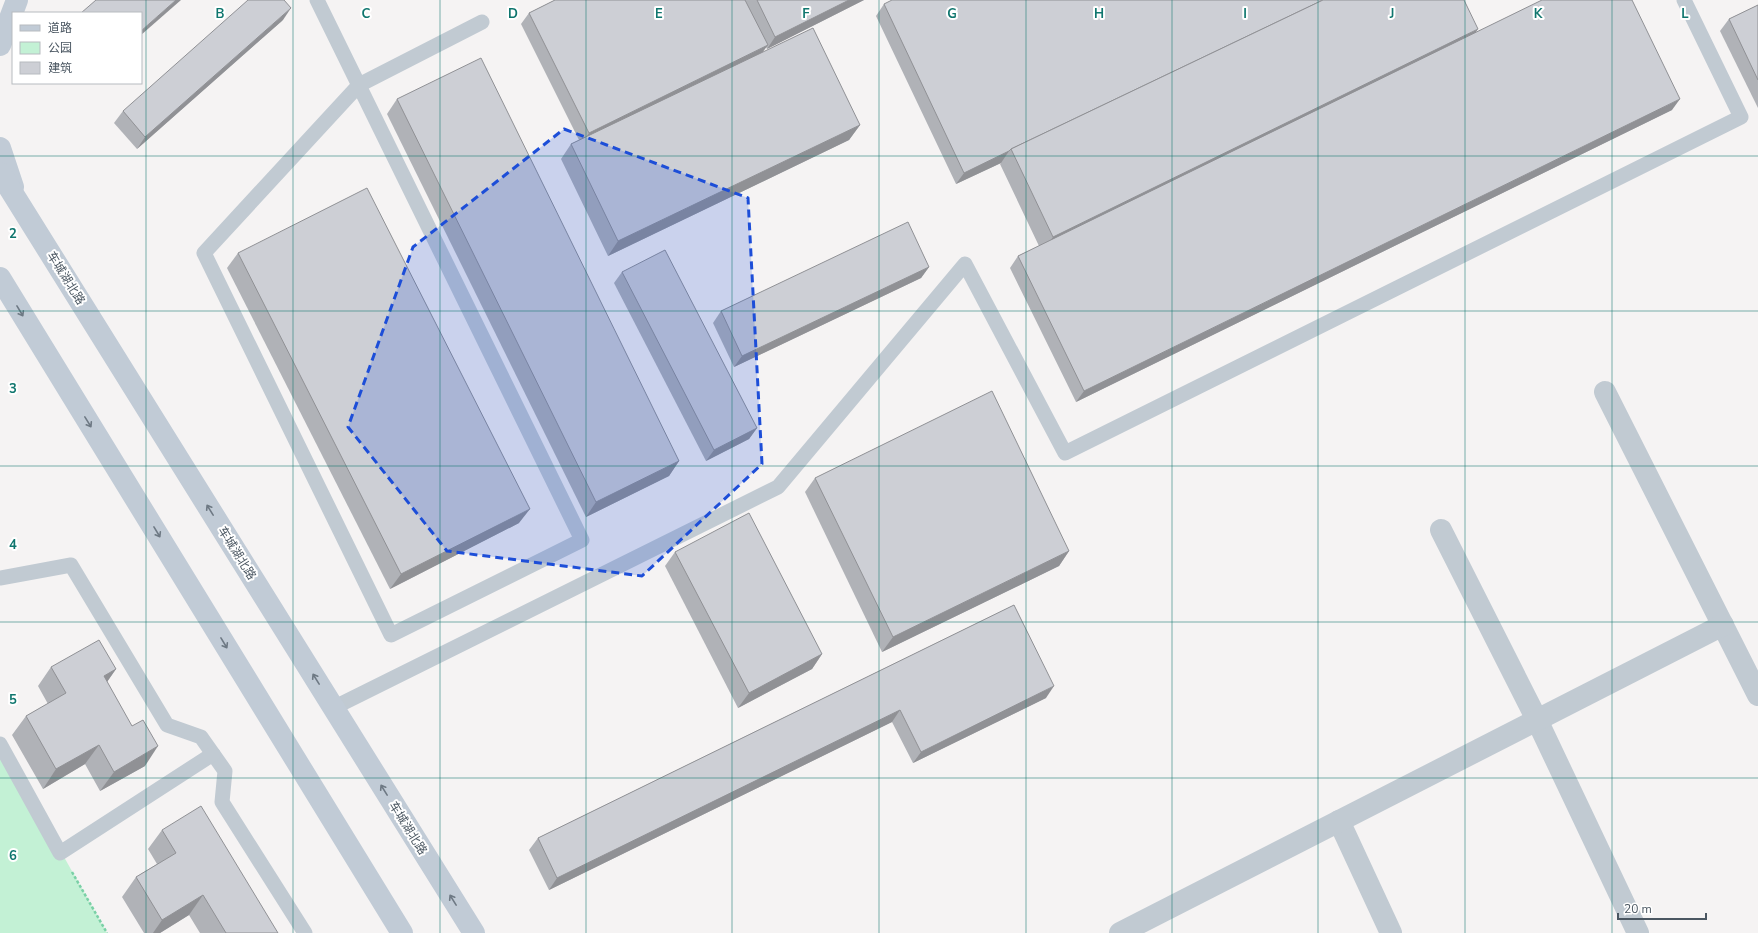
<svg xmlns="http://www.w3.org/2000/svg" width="1758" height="933" font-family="'Nunito Sans','Noto Sans SC',sans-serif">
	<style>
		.green { fill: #c3f1d5 }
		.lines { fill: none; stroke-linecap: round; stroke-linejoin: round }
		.path { stroke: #7ad0a6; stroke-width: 2.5; stroke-dasharray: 3 2; stroke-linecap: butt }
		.service { stroke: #c1cad2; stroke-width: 15 }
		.minor { stroke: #c1cad2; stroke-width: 22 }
		.secondary { stroke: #c1cbd6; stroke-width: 22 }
		.wall { fill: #b0b2b7 }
		.shaded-wall { fill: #909195 }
		.building { fill: #cdcfd5; stroke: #909195 }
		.oneway { stroke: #6e7984 }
		.marked { fill: #1d4ed8; fill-opacity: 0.2; stroke: #1d4ed8; stroke-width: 3; stroke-dasharray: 8 5; stroke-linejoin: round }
		.grid { fill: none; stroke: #0f766e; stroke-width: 1; stroke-opacity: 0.55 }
		.labels { text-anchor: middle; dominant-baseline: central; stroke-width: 4; stroke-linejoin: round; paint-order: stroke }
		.street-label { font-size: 12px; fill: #4a5661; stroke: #fff }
		.grid-label { font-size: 13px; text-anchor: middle; font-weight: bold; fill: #0f766e; stroke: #fff; stroke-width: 4; stroke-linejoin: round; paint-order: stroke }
	</style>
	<rect width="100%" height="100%" fill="#f5f3f3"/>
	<polygon class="green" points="0,744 107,933 0,933"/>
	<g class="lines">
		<polyline class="path" points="72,872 107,933"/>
		<g class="service">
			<polyline points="317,0 582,540 391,635 204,253 359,85 482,22"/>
			<polyline points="0,578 71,565 167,725 201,737 225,771 222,802 305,933"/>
			<polyline points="333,708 778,487 965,264 1065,453 1741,117 1684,0"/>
			<polyline points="0,744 60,853 213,754"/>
		</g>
		<g class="minor">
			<polyline points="1605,392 1758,695"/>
			<polyline points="1441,530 1537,720 1638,933"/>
			<polyline points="1339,821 1391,933"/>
			<polyline points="1120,933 1723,625"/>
		</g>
		<g class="secondary">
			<polyline points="0,45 17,0"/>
			<polyline points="0,148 13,187"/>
			<polyline points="0,173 474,933"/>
			<polyline points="0,278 402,933"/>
		</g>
	</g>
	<g class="wall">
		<polygon points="555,0 864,0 767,49 766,47 762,52 860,125 849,140 608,256 561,159 571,144 579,140 521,24 529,13"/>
		<polygon points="884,4 1476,33 1672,110 1076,402 1010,268 1018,256 1039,246 1000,164 1001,163 956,184 876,16"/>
		<polygon points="1758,5 1758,108 1720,31 1729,19"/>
		<polygon points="283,20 137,149 114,123 123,111"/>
		<polygon points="397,99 679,461 669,476 586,517 387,114"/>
		<polygon points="238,253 519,523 390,589 227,268"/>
		<polygon points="929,267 921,278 734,367 713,323 721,311"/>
		<polygon points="622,272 757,428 749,439 706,461 614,283"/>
		<polygon points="815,478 1069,551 1059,566 882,652 805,492"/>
		<polygon points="675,552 822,654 812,669 738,708 665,566"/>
		<polygon points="1014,605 1046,698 913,763 892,722 549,890 529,850 538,838"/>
		<polygon points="51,667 116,669 107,682 145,766 100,791 85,764 43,789 12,735 26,716 48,704 38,686"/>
		<polygon points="162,830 278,933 200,933 189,915 160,933 144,933 122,897 136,877 157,864 148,849"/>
	</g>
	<g class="shaded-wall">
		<polygon points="176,0 181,0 141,35 141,31"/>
		<polygon points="849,0 864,0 767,49 775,37"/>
		<polygon points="291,8 283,20 137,149 145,137"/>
		<polygon points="1478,29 1468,44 1042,252 1053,237"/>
		<polygon points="768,45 759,57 581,145 589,133"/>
		<polygon points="1680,99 1672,110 1076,402 1084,391"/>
		<polygon points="860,125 849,140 608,256 618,241"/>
		<polygon points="1009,151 1001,163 956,184 964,173"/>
		<polygon points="929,267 921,278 734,367 742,356"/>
		<polygon points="757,428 749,439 706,461 714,450"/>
		<polygon points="679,461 669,476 586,517 596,502"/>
		<polygon points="530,509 519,523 390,589 401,574"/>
		<polygon points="1069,551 1059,566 882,652 893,637"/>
		<polygon points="822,654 812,669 738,708 749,693"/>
		<polygon points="116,669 102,689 104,676"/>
		<polygon points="1054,686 1046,698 913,763 921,752"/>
		<polygon points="900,710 892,722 549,890 557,878"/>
		<polygon points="99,745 85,764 43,789 56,769"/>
		<polygon points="158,746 145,766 100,791 114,772"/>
		<polygon points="203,895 189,915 160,933 153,933 162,920"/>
	</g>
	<g class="building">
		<polygon points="96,0 176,0 141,31 141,13 81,13"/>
		<polygon points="248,0 284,0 291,8 145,137 123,111"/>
		<polygon points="555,0 745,0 768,45 589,133 529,13"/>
		<polygon points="757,0 849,0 775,37"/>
		<polygon points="892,0 1323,0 1011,149 1009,151 964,173 884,4"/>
		<polygon points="1323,0 1464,0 1478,29 1053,237 1011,149"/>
		<polygon points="1542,0 1632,0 1680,99 1084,391 1018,256"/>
		<polygon points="1758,5 1758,80 1729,19"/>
		<polygon points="813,28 860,125 618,241 571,144"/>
		<polygon points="481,58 679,461 596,502 397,99"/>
		<polygon points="367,188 530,509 401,574 238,253"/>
		<polygon points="908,222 929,267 742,356 721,311"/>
		<polygon points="665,250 757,428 714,450 622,272"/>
		<polygon points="992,391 1069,551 893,637 815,478"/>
		<polygon points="749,513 822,654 749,693 675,552"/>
		<polygon points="1014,605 1054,686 921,752 900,710 557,878 538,838"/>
		<polygon points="99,640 116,669 104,676 132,726 143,720 158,746 114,772 99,745 56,769 26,716 66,693 51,667"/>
		<polygon points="201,806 278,933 226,933 203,895 162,920 136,877 176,853 162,830"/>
	</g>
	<defs><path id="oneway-shaft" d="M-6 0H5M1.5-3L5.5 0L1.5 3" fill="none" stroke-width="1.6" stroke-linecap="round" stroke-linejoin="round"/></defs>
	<g class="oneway">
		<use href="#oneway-shaft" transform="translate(20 311) rotate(59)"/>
		<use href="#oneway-shaft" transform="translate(88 422) rotate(58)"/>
		<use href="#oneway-shaft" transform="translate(210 510) rotate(-122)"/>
		<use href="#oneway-shaft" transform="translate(157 532) rotate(59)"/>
		<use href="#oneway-shaft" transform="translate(224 643) rotate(59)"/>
		<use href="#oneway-shaft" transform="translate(316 679) rotate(-122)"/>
		<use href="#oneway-shaft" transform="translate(384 790) rotate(-122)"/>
		<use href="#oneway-shaft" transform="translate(453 900) rotate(-122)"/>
	</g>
	<path class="marked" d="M564 129 748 198 762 464 642 576 447 551 348 427 413 247Z"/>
	<path class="grid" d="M146 0V933M293 0V933M440 0V933M586 0V933M732 0V933M879 0V933M1026 0V933M1172 0V933M1318 0V933M1465 0V933M1612 0V933M0 156H1758M0 311H1758M0 466H1758M0 622H1758M0 778H1758"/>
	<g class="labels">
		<g class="street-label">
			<text transform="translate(66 278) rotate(58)">车城湖北路</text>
			<text transform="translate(237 553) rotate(58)">车城湖北路</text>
			<text transform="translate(408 828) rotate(58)">车城湖北路</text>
		</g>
	</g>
	<g class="grid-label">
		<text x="220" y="18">B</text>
		<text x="366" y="18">C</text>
		<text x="513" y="18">D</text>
		<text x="659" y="18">E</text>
		<text x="806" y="18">F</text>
		<text x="952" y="18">G</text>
		<text x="1099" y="18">H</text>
		<text x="1245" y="18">I</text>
		<text x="1392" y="18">J</text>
		<text x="1538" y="18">K</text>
		<text x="1685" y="18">L</text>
		<text x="13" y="238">2</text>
		<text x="13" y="393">3</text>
		<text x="13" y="549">4</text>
		<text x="13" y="704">5</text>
		<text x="13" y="860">6</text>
	</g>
	<rect x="12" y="12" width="130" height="72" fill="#ffffff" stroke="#b7bbc0"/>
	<rect x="20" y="25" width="20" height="6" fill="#c1cbd6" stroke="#b7bbc0"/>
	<text x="48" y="32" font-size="12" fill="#4a5661">道路</text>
	<rect x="20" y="42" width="20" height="12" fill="#c3f1d5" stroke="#b7bbc0"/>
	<text x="48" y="52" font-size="12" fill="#4a5661">公园</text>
	<rect x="20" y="62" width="20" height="12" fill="#cdcfd5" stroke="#b7bbc0"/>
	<text x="48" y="72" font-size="12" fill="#4a5661">建筑</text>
	<path d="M1618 913v6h88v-6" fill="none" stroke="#4a5661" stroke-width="2"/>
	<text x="1624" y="913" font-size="12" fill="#4a5661" stroke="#ffffff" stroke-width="3" paint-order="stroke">20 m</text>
</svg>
